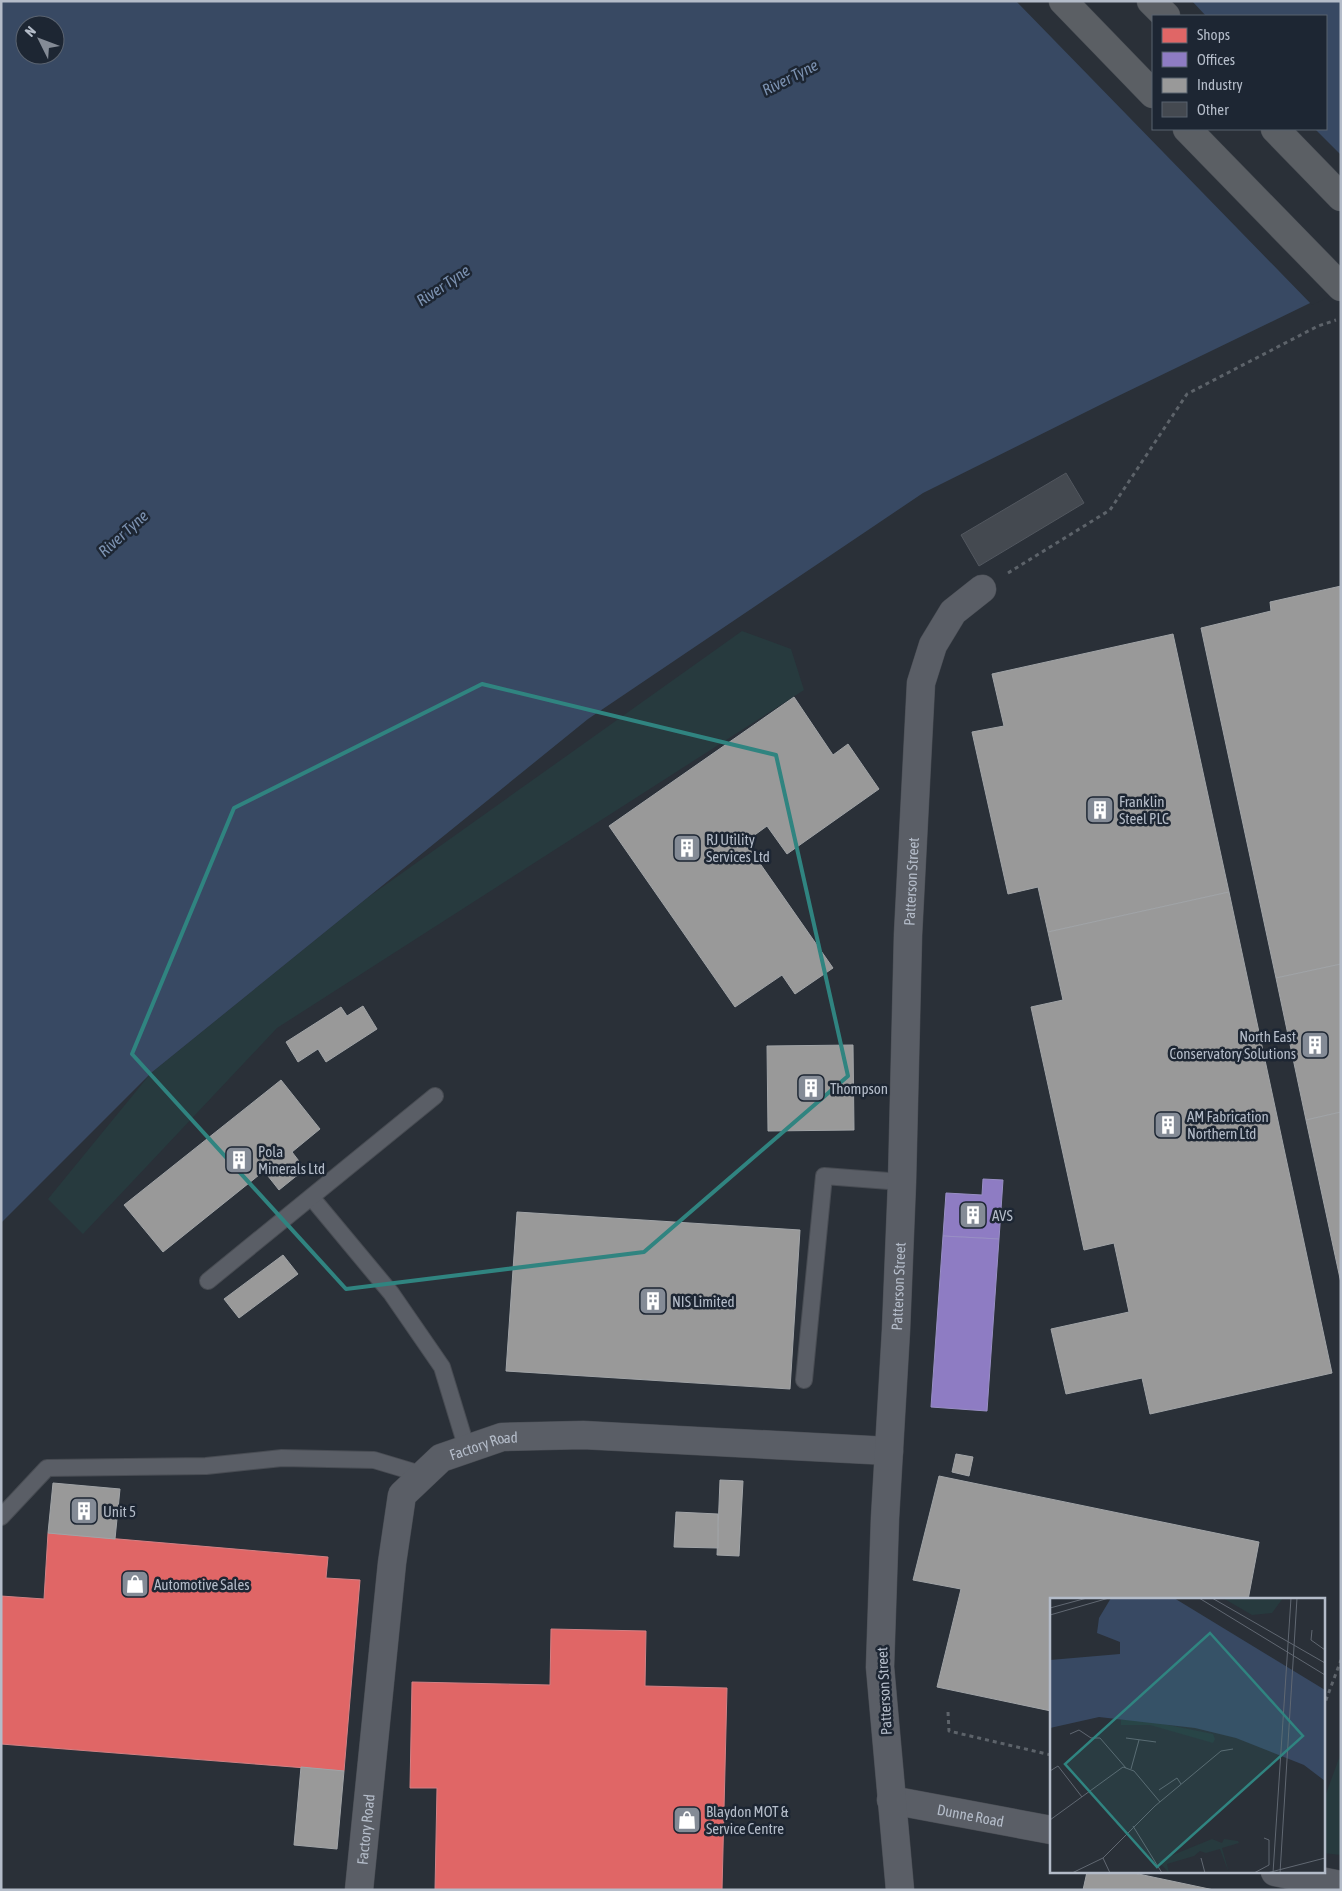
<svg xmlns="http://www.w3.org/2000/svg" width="1342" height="1891" font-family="'Asap Condensed',sans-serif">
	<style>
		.green { fill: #273a3e }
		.water { fill: #384963; fill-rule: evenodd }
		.pier { fill: #2a3038 }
		.shops { fill: #e06666; stroke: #d38084 }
		.offices { fill: #8e7cc3; stroke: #998fc5 }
		.industry { fill: #999; stroke: #a1a4a7 }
		.building { fill: #444950; stroke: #52575f }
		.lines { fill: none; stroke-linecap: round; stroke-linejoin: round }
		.service-casing { stroke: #484c53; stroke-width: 18 }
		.minor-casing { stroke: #484c53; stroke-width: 29 }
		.trunk-casing { stroke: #474c53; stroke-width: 29 }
		.path { stroke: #5d636a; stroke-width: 3; stroke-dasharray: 4 4; stroke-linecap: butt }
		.service { stroke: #5a5e66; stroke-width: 16 }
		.minor { stroke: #5a5e66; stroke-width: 28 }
		.trunk { stroke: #5b5f64; stroke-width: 28 }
		.marked { fill: none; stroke: #308480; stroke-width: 4; stroke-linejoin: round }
		.labels { text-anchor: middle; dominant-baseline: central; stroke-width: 5; stroke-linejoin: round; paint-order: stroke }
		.poi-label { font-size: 15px; fill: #b4bcc9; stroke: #1d2633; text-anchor: start }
		.street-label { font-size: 15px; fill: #b4bcc9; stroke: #1d2633 }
		.water-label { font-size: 16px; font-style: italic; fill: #7c92b1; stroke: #1d2633 }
		.inset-road { fill: none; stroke: #616872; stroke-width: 1 }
		.view { fill: #308480; fill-opacity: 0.15; stroke: #308480; stroke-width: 2.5 }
		.inset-edge { fill: none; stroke: #b4bcc9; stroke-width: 2.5 }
	</style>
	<rect width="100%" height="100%" fill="#2a3038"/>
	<g class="green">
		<polygon points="742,631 791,649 804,690 277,1028 83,1234 48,1199 151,1073 367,898"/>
		<polygon points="1341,1753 1341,1855 1323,1853 1323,1802"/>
	</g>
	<path class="water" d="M1 1H1341V288L1114 398 923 493 588 719 151 1073 1 1223ZM1153 16H1326V129H1153ZM25 25H55V55H25Z"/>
	<polygon class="pier" points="1016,1 1192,1 1206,16 1153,16 1153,129 1315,129 1341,155 1341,291 1312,305"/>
	<g class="shops">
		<polygon points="48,1533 328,1557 326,1578 360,1580 344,1771 1,1744 1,1596 44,1599"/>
		<polygon points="551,1629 646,1631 645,1686 727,1688 722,1890 435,1890 437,1788 410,1788 412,1682 550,1685"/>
	</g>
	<g class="offices">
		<polygon points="983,1179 1003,1180 999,1239 943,1236 946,1193 982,1195"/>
		<polygon points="943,1236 999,1239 987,1411 931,1407"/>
	</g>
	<g class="industry">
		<polygon points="1341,586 1341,964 1276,978 1201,628 1271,611 1270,602"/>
		<polygon points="1173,634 1229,892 1048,932 1038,887 1008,894 972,732 1004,726 992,674"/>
		<polygon points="794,697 833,755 848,744 879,789 787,854 767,826 745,842 833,968 795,994 782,975 735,1007 609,826"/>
		<polygon points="1229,892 1332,1373 1150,1414 1142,1378 1066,1394 1051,1329 1129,1312 1114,1243 1084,1250 1031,1007 1063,1000 1048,932"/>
		<polygon points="1341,964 1341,1112 1306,1120 1276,978"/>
		<polygon points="363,1006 377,1029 326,1062 318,1049 298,1062 286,1042 341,1007 347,1016"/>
		<polygon points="853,1045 854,1130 768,1131 767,1046"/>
		<polygon points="281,1080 320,1129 292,1152 305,1169 279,1190 264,1171 163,1252 124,1205"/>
		<polygon points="1341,1112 1341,1283 1306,1120"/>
		<polygon points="517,1212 800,1230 790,1389 506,1371"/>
		<polygon points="283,1255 298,1274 239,1318 224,1299"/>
		<polygon points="956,1454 973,1457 969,1476 952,1472"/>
		<polygon points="939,1476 1259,1542 1248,1600 1051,1600 1051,1711 937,1687 961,1589 913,1580"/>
		<polygon points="720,1480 743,1481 739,1556 717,1555"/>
		<polygon points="53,1483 120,1489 115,1539 48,1533"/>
		<polygon points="676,1512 718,1514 718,1548 674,1547"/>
		<polygon points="301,1767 344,1771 337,1849 294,1845"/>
		<polygon points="1087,1872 1129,1872 1214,1890 1083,1890"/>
	</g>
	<polygon class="building" points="1066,473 1084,503 979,566 961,535"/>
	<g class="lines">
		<defs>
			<g id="service">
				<polyline points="312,1198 391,1293 442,1367 467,1449"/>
				<polyline points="208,1281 435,1096"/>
				<polyline points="804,1380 824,1176 902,1182"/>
				<polyline points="1,1517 47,1468 206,1466 282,1458 374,1460 424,1475"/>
			</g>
			<g id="minor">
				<path id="s1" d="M891 1800 1051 1830"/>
				<polyline points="1275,1872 1341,1885"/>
				<path id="s2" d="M359 1890 392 1563 402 1495 441 1458 502 1437 583 1435 889 1451"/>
				<path id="s3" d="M900 1890 880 1667 885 1518 896 1330 902 1182 908 935 921 683 933 645 953 612 982 589"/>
			</g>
			<g id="trunk">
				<polyline points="1063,1 1153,94"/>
				<polyline points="1151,1 1166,16"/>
				<polyline points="1187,129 1341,287"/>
				<polyline points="1275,129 1341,197"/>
			</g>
		</defs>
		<use href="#service" class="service-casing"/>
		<use href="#minor" class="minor-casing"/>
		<use href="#trunk" class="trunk-casing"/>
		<g class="path">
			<polyline points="1008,573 1110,510 1187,394 1318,326 1336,320"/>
			<polyline points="1323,1708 1341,1660"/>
			<polyline points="948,1712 949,1731 1051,1755"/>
		</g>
		<use href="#service" class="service"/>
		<use href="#minor" class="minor"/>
		<use href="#trunk" class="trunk"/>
	</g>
	<path class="marked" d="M482 684 776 755 848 1076 644 1252 346 1289 132 1054 234 808Z"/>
	<defs>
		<symbol id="building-square" viewBox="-11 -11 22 22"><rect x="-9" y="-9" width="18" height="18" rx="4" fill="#848b96" stroke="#1d2633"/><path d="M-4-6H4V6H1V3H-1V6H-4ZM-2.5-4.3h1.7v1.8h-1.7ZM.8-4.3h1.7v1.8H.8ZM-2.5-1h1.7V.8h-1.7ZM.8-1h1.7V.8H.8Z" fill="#fff"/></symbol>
		<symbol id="shop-square" viewBox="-11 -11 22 22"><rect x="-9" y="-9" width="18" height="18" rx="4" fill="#848b96" stroke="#1d2633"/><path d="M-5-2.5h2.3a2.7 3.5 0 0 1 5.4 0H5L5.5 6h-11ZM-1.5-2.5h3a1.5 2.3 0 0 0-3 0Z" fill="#fff"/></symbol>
	</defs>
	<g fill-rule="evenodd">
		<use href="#building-square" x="1084" y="794" width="32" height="32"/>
		<use href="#building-square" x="671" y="832" width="32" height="32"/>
		<use href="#building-square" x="1299" y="1029" width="32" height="32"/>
		<use href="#building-square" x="795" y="1072" width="32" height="32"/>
		<use href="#building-square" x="1152" y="1109" width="32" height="32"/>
		<use href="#building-square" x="223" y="1144" width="32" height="32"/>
		<use href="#building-square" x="957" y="1199" width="32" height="32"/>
		<use href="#building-square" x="637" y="1285" width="32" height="32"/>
		<use href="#building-square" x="68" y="1495" width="32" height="32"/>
		<use href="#shop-square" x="119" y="1568" width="32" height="32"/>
		<use href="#shop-square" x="671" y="1804" width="32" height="32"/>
	</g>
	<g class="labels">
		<g class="poi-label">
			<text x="1119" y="801">Franklin<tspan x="1119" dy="17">Steel PLC</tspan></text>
			<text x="706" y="839">RJ Utility<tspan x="706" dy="17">Services Ltd</tspan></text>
			<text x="1296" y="1036" text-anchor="end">North East<tspan x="1296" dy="17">Conservatory Solutions</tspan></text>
			<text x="830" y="1088">Thompson</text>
			<text x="1187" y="1116">AM Fabrication<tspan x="1187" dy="17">Northern Ltd</tspan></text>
			<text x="258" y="1151">Pola<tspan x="258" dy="17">Minerals Ltd</tspan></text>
			<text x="992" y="1215">AVS</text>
			<text x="672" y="1301">NIS Limited</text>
			<text x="103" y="1511">Unit 5</text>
			<text x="154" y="1584">Automotive Sales</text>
			<text x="706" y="1811">Blaydon MOT &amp;<tspan x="706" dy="17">Service Centre</tspan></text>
		</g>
		<g class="street-label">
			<text stroke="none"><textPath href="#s3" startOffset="1010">Patterson Street</textPath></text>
			<text stroke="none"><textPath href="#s3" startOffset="605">Patterson Street</textPath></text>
			<text stroke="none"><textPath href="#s2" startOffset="496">Factory Road</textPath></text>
			<text transform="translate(884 1691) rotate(-93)">Patterson Street</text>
			<text stroke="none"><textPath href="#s1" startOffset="81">Dunne Road</textPath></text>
			<text stroke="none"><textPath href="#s2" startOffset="61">Factory Road</textPath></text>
		</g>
		<g class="water-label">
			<text transform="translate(790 77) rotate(-27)">River Tyne</text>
			<text transform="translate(443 285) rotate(-34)">River Tyne</text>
			<text transform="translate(123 533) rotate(-42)">River Tyne</text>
		</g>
	</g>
	<g transform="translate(1050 1598)">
		<rect width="275" height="275" fill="#2a3038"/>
		<path d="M173 0H233L222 15 202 17ZM88 121 163 136 165 141 163 145 100 127H71V122ZM162 241 172 245 174 241 188 243 189 245 172 250 179 275 170 251 156 255 150 253 144 258 117 266 119 275 108 263Z" fill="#273a3e"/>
		<path d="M61 0H124L275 92V183L254 167 186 140 145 130 49 119 0 130V62L70 56V44L47 35 49 20Z" fill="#384963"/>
		<path class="inset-road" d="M149 0 275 77M162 0 275 65M0 10 37 0M0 17 59 0M262 32 261 42 275 52M20 136 29 132 41 140H50L76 170M76 140 106 144M81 171 89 142M0 173 8 168 32 199M109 192 127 180 131 186M0 222 73 169 84 173 110 204M83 228 112 275M53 260 60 275M151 260 155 275M22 275 53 260 105 208 171 153 183 151M204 275 219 267V242L214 240M217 275 275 260M223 275 241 0M230 275 247 0"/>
		<path class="view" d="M160 35 253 138 107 269 15 166Z"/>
		<rect width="275" height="275" class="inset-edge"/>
	</g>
	<rect width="1342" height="1891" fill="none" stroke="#b4bcc9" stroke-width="5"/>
	<rect x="1152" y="15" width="175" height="115" fill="#1d2633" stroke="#59626f"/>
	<rect x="1162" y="28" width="25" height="15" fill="#e06666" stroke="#59626f"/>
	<text x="1197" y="40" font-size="15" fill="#b4bcc9">Shops</text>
	<rect x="1162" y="52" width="25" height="15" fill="#8e7cc3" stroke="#59626f"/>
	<text x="1197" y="65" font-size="15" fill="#b4bcc9">Offices</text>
	<rect x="1162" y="78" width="25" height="15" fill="#999999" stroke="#59626f"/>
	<text x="1197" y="90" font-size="15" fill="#b4bcc9">Industry</text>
	<rect x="1162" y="102" width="25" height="15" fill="#444950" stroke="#59626f"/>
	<text x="1197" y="115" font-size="15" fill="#b4bcc9">Other</text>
	<g transform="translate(40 40) rotate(312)"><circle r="24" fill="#1d2633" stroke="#59626f"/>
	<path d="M0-4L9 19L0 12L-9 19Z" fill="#848b96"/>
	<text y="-8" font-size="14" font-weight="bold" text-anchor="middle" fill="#b4bcc9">N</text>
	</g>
</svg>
